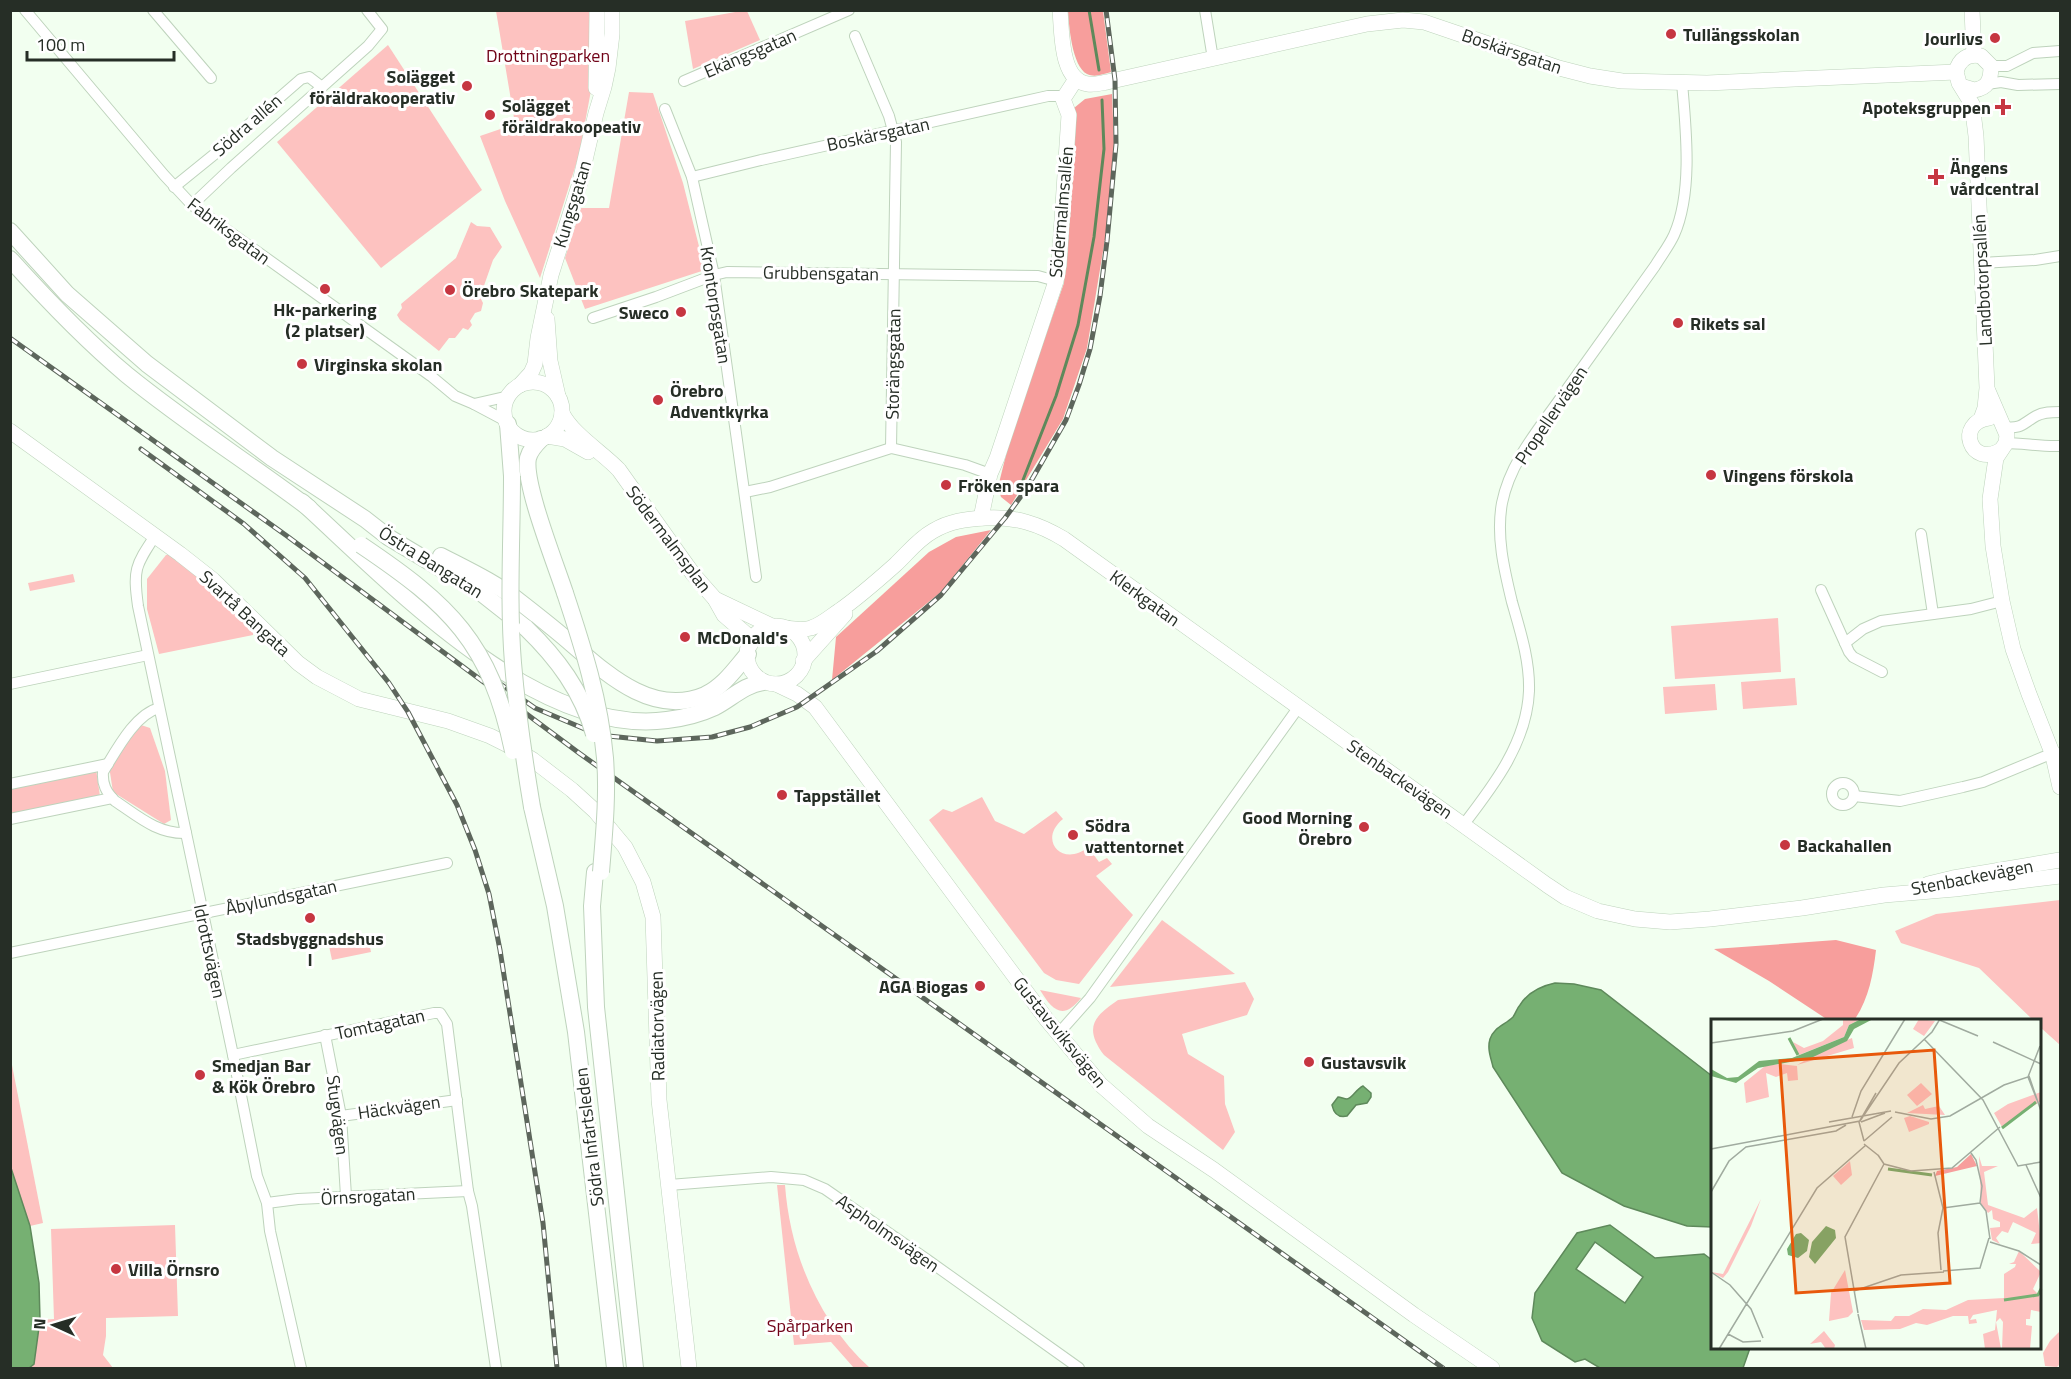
<svg xmlns="http://www.w3.org/2000/svg" width="2071" height="1379" font-family="'Titillium Web',sans-serif">
	<style>
		.green { fill: #fdc2c0 }
		.forest { fill: #f79e9c }
		.water { fill: #76b072; stroke: #5e895b; stroke-width: 1.5; fill-rule: evenodd }
		.lines { fill: none; stroke-linecap: round; stroke-linejoin: round }
		.stream { stroke: #5e895b; stroke-width: 3 }
		.street-casing { stroke: #bed3bc; stroke-width: 12 }
		.secondary-casing { stroke: #bed3bc; stroke-width: 16 }
		.primary-casing { stroke: #bed3bc; stroke-width: 18 }
		.street { stroke: #fff; stroke-width: 10 }
		.secondary { stroke: #fff; stroke-width: 15 }
		.primary { stroke: #fff; stroke-width: 16 }
		.rail-casing { stroke: #5d665c; stroke-width: 5 }
		.rail { stroke: #fff; stroke-width: 3; stroke-dasharray: 9; stroke-linecap: butt }
		.primary-bridge-casing { stroke: #bed3bc; stroke-width: 18; stroke-linecap: butt }
		.primary-bridge { stroke: #fff; stroke-width: 16 }
		.poi-dot { fill: #c63641; stroke: #fff; stroke-width: 2 }
		.labels { text-anchor: middle; dominant-baseline: central; stroke-width: 6; stroke-linejoin: round; paint-order: stroke }
		.poi-label { font-size: 18px; font-weight: bold; fill: #262e26; stroke: #fff; text-anchor: start }
		.street-label { font-size: 18px; fill: #262e26; stroke: #fff }
		.park-label { font-size: 18px; fill: #700217; stroke: #fff }
		.inset-river { fill: none; stroke: #76b072; stroke-width: 3 }
		.inset-road { fill: none; stroke: #a0ab9f; stroke-width: 1.5 }
		.view { fill: #e8590c; fill-opacity: 0.15; stroke: #e8590c; stroke-width: 3 }
		.inset-edge { fill: none; stroke: #262e26; stroke-width: 3 }
	</style>
	<rect width="100%" height="100%" fill="#f2fff0"/>
	<g class="green">
		<polygon points="496,11 594,11 592,85 579,155 540,278 505,201 480,136 515,124"/>
		<polygon points="741,11 747,11 760,40 693,69 685,21"/>
		<polygon points="388,45 482,190 381,268 277,142"/>
		<polygon points="629,92 653,93 683,183 705,270 585,309 565,258 581,208 609,208"/>
		<polygon points="471,222 477,226 490,227 502,247 493,260 480,297 483,303 481,311 475,313 470,321 472,325 468,330 463,328 455,338 449,338 439,351 400,320 397,315 402,308 401,304 456,258"/>
		<polygon points="174,554 253,627 253,635 159,654 147,609 147,579 166,555"/>
		<polygon points="73,574 75,582 30,591 28,583"/>
		<polygon points="1778,618 1781,672 1675,679 1671,626"/>
		<polygon points="1795,678 1797,705 1743,709 1741,682"/>
		<polygon points="1715,684 1717,710 1665,714 1663,687"/>
		<polygon points="141,725 150,728 165,771 171,820 164,824 113,792 109,766"/>
		<polygon points="96,769 100,796 11,816 10,787"/>
		<path d="M982 797 995 821 1024 834 1056 811 1063 819C1037 840 1063 868 1088 847L1099 862 1107 858 1112 864 1096 876 1133 915 1079 984 1056 980 1044 973 929 820 943 809 952 812Z"/>
		<polygon points="2060,900 2060,1045 2040,1027 2040,1020 2033,1020 1979,968 1901,943 1895,931 1936,914"/>
		<polygon points="1162,920 1235,974 1110,987"/>
		<polygon points="368,938 371,952 332,960 329,946"/>
		<path d="M1245 982 1254 999 1247 1015 1182 1034 1188 1054 1224 1076 1225 1104 1235 1132 1223 1150 1104 1055C1084 1028 1093 1017 1118 1000Z"/>
		<path d="M1040 990 1081 998C1063 1021 1052 1010 1040 990Z"/>
		<polygon points="10,1055 43,1223 30,1226 11,1168"/>
		<path d="M777 1185H785C790 1254 819 1322 870 1368H854L831 1342 794 1345Z"/>
		<polygon points="175,1225 178,1316 106,1318 106,1336 103,1355 113,1368 29,1368 34,1364 40,1320 54,1319 51,1229"/>
		<polygon points="2060,1331 2060,1364 2057,1367 2045,1366 2043,1353 2050,1341"/>
	</g>
	<g class="forest">
		<path d="M1068 11H1103L1111 72C1103 74 1095 78 1087 74 1072 66 1069 26 1068 11Z"/>
		<polygon points="1112,94 1114,143 1107,227 1087,348 1063,419 1011,505 1001,497 998,487 1011,435 1064,283 1074,108 1085,99"/>
		<polygon points="991,530 941,592 832,680 836,637 929,552 956,537"/>
		<path d="M1836 940 1876 950C1873 975 1869 998 1855 1019L1828 1020 1769 981 1714 949Z"/>
	</g>
	<g class="water">
		<path d="M1555 983 1574 984 1601 990 1712 1076V1227L1687 1226 1624 1206 1562 1173 1493 1067C1491 1058 1487 1049 1490 1039 1494 1027 1505 1025 1513 1017 1516 1013 1517 1008 1520 1005 1528 992 1541 986 1555 983Z"/>
		<path d="M1363 1086 1371 1093V1097L1367 1103 1356 1105 1347 1116C1338 1118 1334 1114 1332 1105L1338 1097C1341 1097 1344 1099 1347 1099 1352 1099 1356 1089 1363 1086Z"/>
		<polygon points="11,1168 30,1226 39,1283 40,1320 34,1364 29,1368 11,1368"/>
		<path d="M1610 1225 1655 1258 1704 1254 1712 1260V1348H1750L1743 1368H1600L1585 1359 1575 1362 1542 1341 1532 1318 1535 1293 1577 1233ZM1595 1242 1643 1277 1625 1303 1576 1269Z"/>
	</g>
	<g class="lines">
		<g class="stream">
			<polyline points="1089,10 1099,70"/>
			<polyline points="1023,480 1056,396 1078,325 1094,237 1104,149 1102,100"/>
		</g>
		<defs>
			<g id="street">
				<polyline points="25,10 164,175 192,205 431,376 455,396 474,404 506,421"/>
				<polyline points="153,10 211,78"/>
				<polyline points="1205,10 1213,59"/>
				<polyline points="855,36 889,116 896,142 891,448"/>
				<polyline points="1991,66 2007,66 2033,53 2060,51"/>
				<polyline points="684,81 849,10"/>
				<polyline points="1987,84 2001,82 2018,85 2060,84"/>
				<polyline points="665,109 692,177 714,275 756,577"/>
				<polyline points="692,177 761,160 1048,96 1059,96 1063,99"/>
				<polyline points="174,187 216,153 301,79 309,77 322,87"/>
				<polyline points="192,205 231,168 368,46 382,29 367,10"/>
				<polyline points="1981,263 2035,260 2060,256"/>
				<polyline points="593,318 656,297 714,275 727,272 1038,276 1056,281"/>
				<polyline points="474,404 509,396"/>
				<path d="M2004 427C2022 429 2022 424 2036 416 2043 412 2052 412 2060 412"/>
				<path d="M2006 443C2024 443 2041 447 2060 446"/>
				<polyline points="745,492 770,487 891,448 965,465 990,474"/>
				<polyline points="1921,534 1933,614"/>
				<path d="M155 536C135 566 133 570 138 606L233 1055 257 1176 267 1203 270 1231 301 1368"/>
				<polyline points="1821,590 1849,652 1853,657 1882,672"/>
				<polyline points="1845,643 1863,629 1881,621 1971,609 2002,601"/>
				<polyline points="10,684 148,655"/>
				<path d="M159 708C135 714 116 751 103 772 102 784 106 792 115 801 138 816 157 834 186 833"/>
				<circle cx="1843" cy="794" r="11"/>
				<polyline points="10,784 108,764"/>
				<polyline points="1854,796 1900,801 1963,787 1983,782 2053,753"/>
				<polyline points="10,819 112,798"/>
				<path d="M1464 824C1494 785 1527 742 1529 691 1530 661 1520 630 1512 602 1504 569 1496 536 1502 503 1510 462 1539 429 1562 396 1593 353 1624 310 1655 266 1661 256 1669 246 1674 235 1693 192 1686 129 1682 83"/>
				<polyline points="10,953 447,863"/>
				<polyline points="1058,1034 1090,998 1298,708"/>
				<polyline points="325,1035 341,1116 346,1196"/>
				<polyline points="233,1055 434,1013 440,1013 447,1024 468,1191 472,1206 496,1368"/>
				<polyline points="341,1116 457,1100"/>
				<polyline points="669,1185 771,1177 804,1180 825,1189 929,1261 1079,1368"/>
				<polyline points="267,1203 298,1199 468,1191"/>
			</g>
			<g id="secondary">
				<path d="M1060 10C1062 31 1060 81 1088 84 1094 85 1101 83 1107 82L1367 24 1403 20 1424 22 1559 68 1590 76 1622 81 1707 83 1956 72"/>
				<polyline points="1972,10 1974,55"/>
				<path d="M1964 87 1974 90C1988 88 1991 80 1991 66L1981 56C1968 53 1959 59 1956 72L1959 83 1972 104 1976 136 1987 388 1985 408 1981 419"/>
				<polyline points="596,88 597,10"/>
				<polyline points="547,319 550,361 558,396"/>
				<circle cx="533" cy="411" r="29"/>
				<polyline points="520,385 531,373 535,364 538,338 551,275 579,186 596,113 604,87 608,68 612,34 612,10"/>
				<polyline points="1988,391 2007,435 2006,443 1996,458 1990,499 1993,546 2002,601 2013,649 2029,694 2051,750 2060,764"/>
				<path d="M562 413C573 435 602 452 619 470L693 574 715 599 724 615 746 634 750 645"/>
				<path d="M1989 418C1955 422 1970 469 2001 450"/>
				<polyline points="10,431 180,554 213,580 298,663 317,677 359,699 448,721 490,736 506,744 533,760 572,790 595,811 625,847 643,882 653,917 659,1100 689,1368"/>
				<polyline points="547,436 565,439 588,452"/>
				<polyline points="981,518 990,474 997,458 1056,281 1059,265 1069,115 1063,99 1076,79"/>
				<polyline points="715,599 774,627"/>
				<circle cx="776" cy="655" r="29"/>
				<path d="M784 628C793 629 802 631 811 628 821 625 830 617 839 611 859 597 877 581 895 565 908 553 917 540 933 531 950 521 966 519 985 518 1015 516 1039 524 1064 539L1547 885 1565 897 1598 911 1635 919 1670 922 1710 919 1802 908 1884 895 1955 889 2060 876"/>
				<polyline points="803,661 845,614"/>
				<polyline points="776,684 797,694 815,707 1047,1020 1101,1085 1148,1126 1214,1170 1414,1315 1492,1368"/>
				<polyline points="2053,756 2060,787"/>
				<polyline points="1928,884 1953,878 2060,860"/>
			</g>
			<g id="primary">
				<polyline points="10,231 67,294 147,364 272,458 365,519 388,537 480,592 526,628"/>
				<path d="M10 259C47 300 85 340 127 375 186 423 249 463 309 508"/>
				<polyline points="508,424 512,476"/>
				<path d="M541 439C536 444 530 450 528 458 523 483 556 565 565 593"/>
				<path d="M302 502C390 582 536 738 667 720 684 718 700 714 715 707 732 698 744 685 763 682"/>
				<path d="M441 556C468 570 496 583 520 602 538 616 556 630 573 645 609 676 654 717 705 695 724 686 735 669 748 654"/>
				<polyline points="532,807 555,906 576,1032 615,1368"/>
				<polyline points="595,872 592,906 596,1007 635,1368"/>
			</g>
		</defs>
		<use href="#street" class="street-casing"/>
		<use href="#secondary" class="secondary-casing"/>
		<use href="#primary" class="primary-casing"/>
		<use href="#street" class="street"/>
		<use href="#secondary" class="secondary"/>
		<use href="#primary" class="primary"/>
		<defs>
			<g id="rail">
				<polyline points="10,338 287,536 579,753 1443,1368"/>
				<polyline points="141,449 244,524 305,578 389,683 408,712 457,805 475,850 489,894 500,950 543,1223 557,1368"/>
				<polyline points="483,672 535,708 599,735 657,741 712,737 750,727 797,707 877,651 941,595 1005,518 1027,488 1066,420 1079,385 1090,349 1100,296 1107,241 1116,144 1115,80 1106,10"/>
			</g>
		</defs>
		<use href="#rail" class="rail-casing"/>
		<use href="#rail" class="rail"/>
		<defs>
			<g id="primary-bridge">
				<path d="M512 476C512 538 508 601 513 663 517 711 524 759 532 807"/>
				<path d="M361 545C450 605 490 642 513 751"/>
				<path d="M565 593C583 647 600 701 605 758 608 796 604 834 601 872"/>
				<path d="M526 628C557 658 582 691 594 734"/>
			</g>
		</defs>
		<use href="#primary-bridge" class="primary-bridge-casing"/>
		<use href="#primary-bridge" class="primary-bridge"/>
	</g>
	<g class="poi-dot">
		<circle cx="1671" cy="34" r="6"/>
		<circle cx="1995" cy="38" r="6"/>
		<circle cx="467" cy="86" r="6"/>
		<path d="M2000 98h6v6h6v6h-6v6h-6v-6h-6v-6h6z"/>
		<circle cx="490" cy="115" r="6"/>
		<path d="M1933 168h6v6h6v6h-6v6h-6v-6h-6v-6h6z"/>
		<circle cx="325" cy="289" r="6"/>
		<circle cx="450" cy="290" r="6"/>
		<circle cx="681" cy="312" r="6"/>
		<circle cx="1678" cy="323" r="6"/>
		<circle cx="302" cy="364" r="6"/>
		<circle cx="658" cy="400" r="6"/>
		<circle cx="1711" cy="475" r="6"/>
		<circle cx="946" cy="485" r="6"/>
		<circle cx="685" cy="637" r="6"/>
		<circle cx="782" cy="795" r="6"/>
		<circle cx="1364" cy="827" r="6"/>
		<circle cx="1073" cy="835" r="6"/>
		<circle cx="1785" cy="845" r="6"/>
		<circle cx="310" cy="918" r="6"/>
		<circle cx="980" cy="986" r="6"/>
		<circle cx="1309" cy="1062" r="6"/>
		<circle cx="200" cy="1075" r="6"/>
		<circle cx="116" cy="1269" r="6"/>
	</g>
	<g class="labels">
		<g class="poi-label">
			<text x="1683" y="34">Tullängsskolan</text>
			<text x="1983" y="38" text-anchor="end">Jourlivs</text>
			<text x="455" y="76" text-anchor="end">Solägget<tspan x="455" dy="21">föräldrakooperativ</tspan></text>
			<text x="502" y="105">Solägget<tspan x="502" dy="21">föräldrakoopeativ</tspan></text>
			<text x="1991" y="107" text-anchor="end">Apoteksgruppen</text>
			<text x="1950" y="167">Ängens<tspan x="1950" dy="21">vårdcentral</tspan></text>
			<text x="462" y="290">Örebro Skatepark</text>
			<text x="325" y="309" text-anchor="middle">Hk-parkering<tspan x="325" dy="21">(2 platser)</tspan></text>
			<text x="669" y="312" text-anchor="end">Sweco</text>
			<text x="1690" y="323">Rikets sal</text>
			<text x="314" y="364">Virginska skolan</text>
			<text x="670" y="390">Örebro<tspan x="670" dy="21">Adventkyrka</tspan></text>
			<text x="1723" y="475">Vingens förskola</text>
			<text x="958" y="485">Fröken spara</text>
			<text x="697" y="637">McDonald's</text>
			<text x="794" y="795">Tappstället</text>
			<text x="1352" y="817" text-anchor="end">Good Morning<tspan x="1352" dy="21">Örebro</tspan></text>
			<text x="1085" y="825">Södra<tspan x="1085" dy="21">vattentornet</tspan></text>
			<text x="1797" y="845">Backahallen</text>
			<text x="310" y="938" text-anchor="middle">Stadsbyggnadshus<tspan x="310" dy="21">I</tspan></text>
			<text x="968" y="986" text-anchor="end">AGA Biogas</text>
			<text x="1321" y="1062">Gustavsvik</text>
			<text x="212" y="1065">Smedjan Bar<tspan x="212" dy="21">&amp; Kök Örebro</tspan></text>
			<text x="128" y="1269">Villa Örnsro</text>
		</g>
		<g class="street-label">
			<text transform="translate(1512 51) rotate(19)">Boskärsgatan</text>
			<text transform="translate(750 53) rotate(-23)">Ekängsgatan</text>
			<text transform="translate(247 125) rotate(-41)">Södra allén</text>
			<text transform="translate(878 134) rotate(-12)">Boskärsgatan</text>
			<text transform="translate(572 204) rotate(-73)">Kungsgatan</text>
			<text transform="translate(1061 212) rotate(-85)">Södermalmsallén</text>
			<text transform="translate(229 231) rotate(37)">Fabriksgatan</text>
			<text transform="translate(821 273) rotate(1)">Grubbensgatan</text>
			<text transform="translate(1982 280) rotate(-93)">Landbotorpsallén</text>
			<text transform="translate(716 305) rotate(81)">Krontorpsgatan</text>
			<text transform="translate(893 364) rotate(-89)">Storängsgatan</text>
			<text transform="translate(1551 415) rotate(-56)">Propellervägen</text>
			<text transform="translate(669 539) rotate(53)">Södermalmsplan</text>
			<text transform="translate(431 562) rotate(32)">Östra Bangatan</text>
			<text transform="translate(1145 598) rotate(36)">Klerkgatan</text>
			<text transform="translate(245 613) rotate(43)">Svartå Bangata</text>
			<text transform="translate(1400 779) rotate(35)">Stenbackevägen</text>
			<text transform="translate(1972 877) rotate(-11)">Stenbackevägen</text>
			<text transform="translate(281 897) rotate(-12)">Åbylundsgatan</text>
			<text transform="translate(210 951) rotate(78)">Idrottsvägen</text>
			<text transform="translate(380 1024) rotate(-12)">Tomtagatan</text>
			<text transform="translate(657 1026) rotate(-91)">Radiatorvägen</text>
			<text transform="translate(1060 1032) rotate(51)">Gustavsviksvägen</text>
			<text transform="translate(399 1107) rotate(-8)">Häckvägen</text>
			<text transform="translate(338 1115) rotate(83)">Stugvägen</text>
			<text transform="translate(589 1137) rotate(-97)">Södra Infartsleden</text>
			<text transform="translate(368 1196) rotate(-3)">Örnsrogatan</text>
			<text transform="translate(888 1233) rotate(35)">Aspholmsvägen</text>
		</g>
		<g class="park-label">
			<text x="548" y="55">Drottningparken</text>
			<text x="810" y="1325">Spårparken</text>
		</g>
	</g>
	<g transform="translate(1711 1019)">
		<rect width="330" height="330" fill="#f2fff0"/>
		<path d="M132 0H150L138 6 133 18 88 36 82 23 93 29 112 22 132 6ZM208 0 224 2 213 17 202 10ZM141 19 143 29 86 46 116 29ZM69 45 86 47 87 61 77 62 76 54 65 58 55 54 58 78 35 84 33 64 54 47ZM210 64 221 75 206 87 196 76ZM330 73V82L291 108 283 94 297 85ZM212 86 214 90 228 87 234 96 196 94ZM199 97 218 103V105L198 113 193 99ZM268 137 271 147H287L273 153 277 186 313 199 326 189 330 224 320 225 325 214 302 203 297 214 291 212 285 219 289 225 281 221 279 209 289 208V203L282 200 281 191 277 194 270 185ZM139 142 141 156 130 166 122 157ZM50 180 40 207 17 253 12 259 0 253 12 255ZM308 232 330 253 322 270 328 276 330 293 320 291 319 300H315V306L321 307 319 330H291L292 303 289 299 285 303 290 330H274L272 315 284 311 286 291 262 296 259 301 265 300 266 304 258 305 257 297H242L216 306 205 304 189 310 153 311 150 301 180 302 184 297H198L212 290 235 291 257 281 293 279V255L304 248 305 245H298L303 243ZM134 251 142 293 137 298 118 302 120 274ZM113 312 124 326 123 330H115L110 323 99 325Z" fill="#fdc2c0"/>
		<path d="M260 135 266 147 224 157 226 152 246 148Z" fill="#f79e9c"/>
		<path d="M150 0H162L143 10 136 22 100 39 47 49 25 64 0 57V50L16 59 27 58 48 42 81 39 133 18 138 6ZM115 207 124 211 125 219 104 245 98 238 101 223ZM90 214 98 221 96 232 87 239 77 236 76 230 85 215Z" fill="#76b072"/>
		<path class="inset-river" d="M78 19 87 36M291 109 325 83M177 150 221 156M293 281 327 276 330 270"/>
		<path class="inset-road" d="M226 0 267 17M213 20 272 81 307 147 330 143M282 23 330 45M0 24 82 12 112 0M318 57 330 92M317 58 326 81M184 93 220 100 239 97 293 66 317 58 329 27M141 98 150 72 194 0M118 103 180 92M150 103 174 94M153 122 181 98M153 122 148 103 165 74M153 125 168 137M0 130 149 102 188 44 221 13 229 0M260 134 265 141 271 167 269 184 275 192 279 220M167 136 173 145 200 152 241 149 289 108M315 146 330 179M223 153 232 189 227 214 230 251M0 173 18 142 35 128 125 112 135 106M232 189 269 184M279 223 308 232 330 246M232 252 269 249 278 219M0 253 19 266 40 290 52 319M143 272 190 256 233 253M147 294 134 218 173 145M147 295 155 330M17 315 32 323 50 322M8 330 106 169 155 126"/>
		<path class="view" d="M223 31 239 264 85 274 69 42Z"/>
		<rect width="330" height="330" class="inset-edge"/>
	</g>
	<rect width="2071" height="1379" fill="none" stroke="#262e26" stroke-width="24"/>
	<g transform="translate(54 1325) rotate(274)" stroke="#ffffff" stroke-width="4.5" paint-order="stroke">
	<path d="M0-4.5L10 22L0 15L-10 22Z" fill="#262e26"/>
	<text y="-9" font-size="16" font-weight="bold" text-anchor="middle" fill="#262e26">N</text>
	</g>
	<path d="M27 51v9h147v-9" fill="none" stroke="#262e26" stroke-width="3"/>
	<text x="36" y="51" font-size="18" fill="#262e26" stroke="#ffffff" stroke-width="4.5" paint-order="stroke">100 m</text>
</svg>
